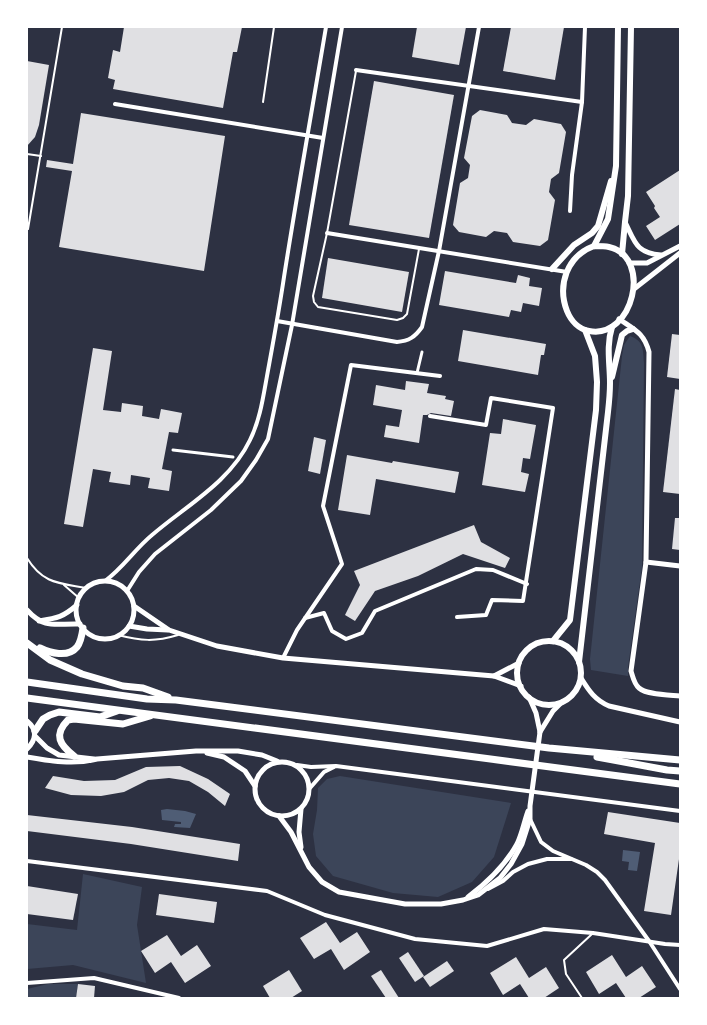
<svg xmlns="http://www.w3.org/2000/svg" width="707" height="1025" font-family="Quicksand,sans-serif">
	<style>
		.green { fill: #3c4559 }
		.water { fill: #4f5d75 }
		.building { fill: #e0e0e3 }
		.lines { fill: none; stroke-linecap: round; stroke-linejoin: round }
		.service { stroke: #fff; stroke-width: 2 }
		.pedestrian { stroke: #fff; stroke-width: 3 }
		.minor { stroke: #fff; stroke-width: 4 }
		.tertiary { stroke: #fff; stroke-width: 5 }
		.primary { stroke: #fff; stroke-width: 6 }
		.motorway { stroke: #fff; stroke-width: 7 }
	</style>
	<rect width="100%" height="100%" fill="#2d3142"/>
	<g class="green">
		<path d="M630 336C644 341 643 350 644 363L642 567 628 667V676L591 670 590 659 622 356 624 345Z"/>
		<polygon points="340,776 511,803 494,857 472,882 438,897 393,893 333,876 316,856 313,834 317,810 318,788 327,779"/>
		<polygon points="83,874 142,887 137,925 146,983 73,965 27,969 27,924 77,930"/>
		<polygon points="48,984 78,984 76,998 27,998 27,989"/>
	</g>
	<g class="water">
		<polygon points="167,809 185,811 196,814 190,828 174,827 175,824 181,824 181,822 162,820 161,810"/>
		<polygon points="623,850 640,852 637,871 628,870 629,862 622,861"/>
	</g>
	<g class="building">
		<polygon points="124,27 242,27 237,52 233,52 223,108 113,89 115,80 108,78 113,50 120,52"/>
		<polygon points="417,27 466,27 459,65 412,57"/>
		<polygon points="511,27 564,27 555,80 503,71"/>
		<polygon points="27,61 49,65 39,125 35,137 27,146"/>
		<polygon points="374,81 454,95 429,238 349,225"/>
		<polygon points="480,110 507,115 512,123 526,125 534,119 561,124 566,132 559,173 551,179 549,192 555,200 548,240 540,246 513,242 507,233 494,231 486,237 459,232 453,225 460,183 468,178 470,165 464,158 472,116"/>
		<polygon points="81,113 225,136 204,271 59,247 72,171 46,167 47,160 73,164"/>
		<polygon points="680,170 680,224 655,240 646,226 660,217 654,208 655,206 646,192"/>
		<polygon points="328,258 409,272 402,312 322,298"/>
		<polygon points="445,271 516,283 518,275 530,278 529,286 542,288 539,306 523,303 521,312 511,310 509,317 439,305"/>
		<polygon points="463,330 546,344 544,355 541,355 538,375 458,361"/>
		<polygon points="672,334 680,335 680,379 667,377"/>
		<polygon points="93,348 112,351 103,410 121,412 122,403 143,406 142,416 159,419 161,409 182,413 178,433 169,432 162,469 172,471 169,491 148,488 150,478 131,475 130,485 109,482 111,472 93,469 83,527 64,524"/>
		<polygon points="406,381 429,384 427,393 446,396 445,399 454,401 451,416 431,413 427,415 423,415 419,443 384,437 386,425 399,427 402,410 373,405 376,385 405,390"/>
		<polygon points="675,389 680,390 680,494 663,492"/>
		<polygon points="503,419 536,425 530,459 523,458 521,472 529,474 525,492 482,485 490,433 501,434"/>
		<polygon points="314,437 326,440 320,474 308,471"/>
		<polygon points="347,455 392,463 393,461 459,472 455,493 376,479 370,515 338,510"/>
		<polygon points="675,518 680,518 680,550 672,549"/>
		<polygon points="474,525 481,542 510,558 505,568 463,554 418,576 375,591 355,621 345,615 360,585 354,571"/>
		<polygon points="180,766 208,779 230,794 225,806 208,792 189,781 169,778 148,780 124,792 101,796 71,795 45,788 53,776 84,781 115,780 146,767"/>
		<polygon points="608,812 680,823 680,852 671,915 644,911 655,843 604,834"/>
		<polygon points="27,815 132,827 240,844 238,861 131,844 27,831"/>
		<polygon points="27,886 78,894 73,920 27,914"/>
		<polygon points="159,894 217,902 214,923 156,915"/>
		<polygon points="326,922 340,943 357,932 370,952 344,970 331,949 314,959 300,938"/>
		<polygon points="167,935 181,956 197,945 211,966 185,983 171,962 155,973 141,951"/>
		<polygon points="408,952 424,976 415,982 399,958"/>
		<polygon points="612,955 626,977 642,966 656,987 639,998 626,998 616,983 599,994 586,972"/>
		<polygon points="516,957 529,978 546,967 559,988 544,998 529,998 520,984 503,995 490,973"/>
		<polygon points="447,961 454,971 430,987 423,977"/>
		<polygon points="289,970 302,991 291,998 270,998 263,986"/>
		<polygon points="381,970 399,998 386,998 371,976"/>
		<polygon points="78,984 95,986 94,998 76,998"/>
	</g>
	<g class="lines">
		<g class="service">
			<polyline points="356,71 327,233 313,296 314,302 318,307 397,320 403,318 407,314 419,249"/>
			<polyline points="263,102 274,27"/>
			<polyline points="27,154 41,156"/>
			<polyline points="28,229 62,27"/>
			<path d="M27 558C43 584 59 583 86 588"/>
			<polyline points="64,585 79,598"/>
			<path d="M118 635C141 641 155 642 178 635"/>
			<polyline points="582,998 566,974 564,960 592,934"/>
		</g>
		<g class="pedestrian">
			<polyline points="417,373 422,352"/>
			<polyline points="173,450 233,457"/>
		</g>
		<g class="minor">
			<polyline points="356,70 582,102"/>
			<polyline points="115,104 323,138"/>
			<polyline points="570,211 572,175 582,102 585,27"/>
			<polyline points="327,233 567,272"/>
			<path d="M277 321 397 342C409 341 415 337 422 327L439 251 479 27"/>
			<polyline points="430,416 486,425 491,398 553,408 523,601 492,600 486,615 457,617"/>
			<path d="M105 581C123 568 135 549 152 535 187 505 230 482 250 440 260 420 263 398 267 376 273 343 279 311 284 277 297 194 312 110 326 27"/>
			<polyline points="127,591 139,572 155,554 211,510 241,481 256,460 268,439 292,325 342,27"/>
			<polyline points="305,618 324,613 332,631 346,639 362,633 375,611 476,569 493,570 527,584"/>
			<polyline points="283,658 297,630 342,564 323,506 351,365 440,376"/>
			<polyline points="297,765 311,767 336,766 680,811"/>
			<polyline points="310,788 324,772 334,767"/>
			<polyline points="530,819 541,842 553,851 586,865 597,872 605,880 649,941 680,989"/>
			<polyline points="27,861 267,891 325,915 415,939 487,946 544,929 593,933 665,944 680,945"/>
			<polyline points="488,889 503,881 513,872 528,864 547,859 571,859"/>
			<polyline points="27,983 94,978 179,998"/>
		</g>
		<g class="tertiary">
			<path d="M625 222C635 242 636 253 661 255"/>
			<polyline points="629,263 647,263 680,246"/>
			<polyline points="634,289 680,253"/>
			<path d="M619 319C635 330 644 333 649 352L646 562 631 671C633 677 634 684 639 688 647 695 669 695 680 696"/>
			<polyline points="646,562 680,566"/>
			<circle cx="105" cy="610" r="29"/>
			<polyline points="134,606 169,630 217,646 283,658 494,676 521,686"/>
			<path d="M27 610C45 630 56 623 80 624"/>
			<path d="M39 621C58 618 63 617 77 605"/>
			<polyline points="129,626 147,629 168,630"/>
			<polyline points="494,676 519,663"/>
			<path d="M581 678C589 691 595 700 609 706L680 722"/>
			<path d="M27 721C38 730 36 740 27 749"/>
			<polyline points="540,732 553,711 562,702"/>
			<polyline points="35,736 47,748 59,755 94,759"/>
			<polyline points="207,753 224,757 245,771 255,786"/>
			<path d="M27 757C50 761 74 765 97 759L196 751H238L262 755 277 761"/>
			<circle cx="282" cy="789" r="27"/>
			<polyline points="279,816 291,832 309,867 322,882 339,892 405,904 441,904 463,900 478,895 500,878 511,864 522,844 530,819 530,806 540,732 536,713 529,697"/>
			<polyline points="301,847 299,832 301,809"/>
			<path d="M468 897C488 882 505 866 517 844 522 834 524 822 528 811"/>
		</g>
		<g class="primary">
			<path d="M594 246C599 246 605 246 609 247 653 257 633 340 589 331 579 329 571 321 567 311 557 285 567 256 594 246Z"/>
			<polyline points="594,246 608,219 616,166 618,27"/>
			<polyline points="622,254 625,222 628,196 631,27"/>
			<polyline points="552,269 574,245 592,233 598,226 611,181"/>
			<polyline points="612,377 622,335 627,331 633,329"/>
			<polyline points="553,641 570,620 596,410 597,382 595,356 585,330"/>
			<circle cx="549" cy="673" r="32"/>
			<path d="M579 662 608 412C609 403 610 393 610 383 610 364 606 346 612 327"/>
		</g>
		<g class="motorway">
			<polyline points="27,643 50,660 82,674 123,686 143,688 168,697"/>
			<path d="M40 648C50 653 68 658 77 647 81 642 82 635 83 628"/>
			<polyline points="27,682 147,699 176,700 549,748 680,760"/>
			<polyline points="27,698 680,784"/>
			<polyline points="35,731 43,719 50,715 59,712 100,717 117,711"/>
			<path d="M74 756C60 745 53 735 68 720L74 719 123 724 150 716"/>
			<polyline points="597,757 667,770 680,771"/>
		</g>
	</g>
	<rect width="707" height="1025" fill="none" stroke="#ffffff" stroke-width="56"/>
</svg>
